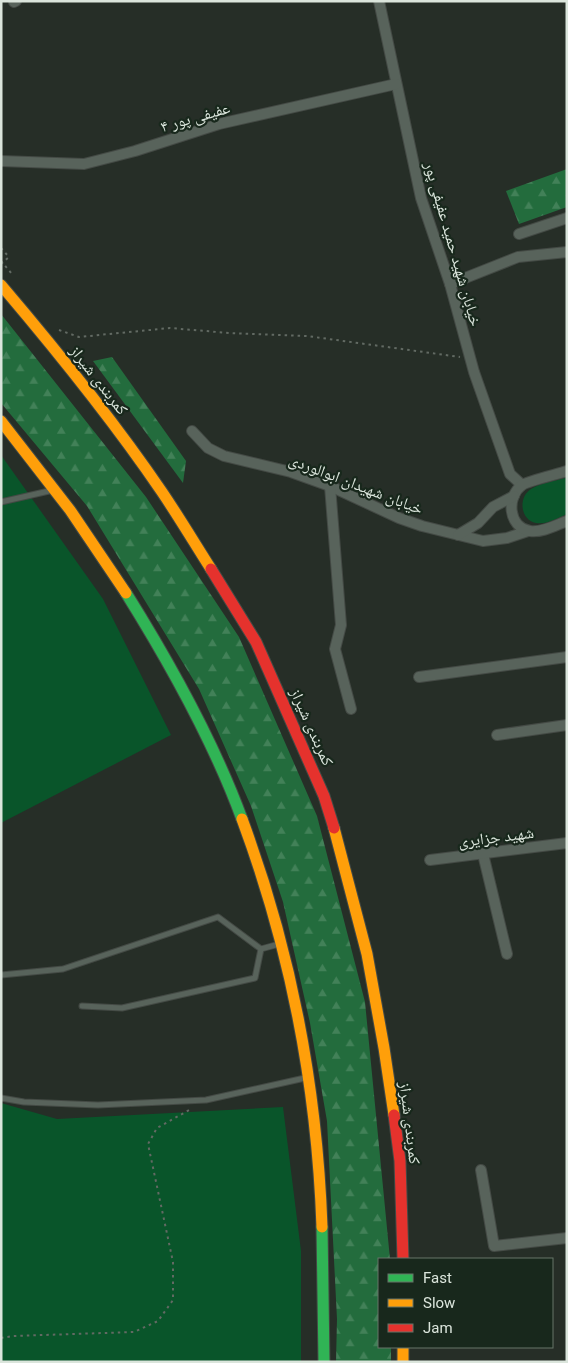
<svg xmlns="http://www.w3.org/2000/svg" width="568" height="1363" font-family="Roboto,'Noto Naskh Arabic',sans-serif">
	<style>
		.green { fill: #09552a }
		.forest { fill: url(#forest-firs) }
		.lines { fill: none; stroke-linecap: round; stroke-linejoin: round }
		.lane-casing { stroke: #444a45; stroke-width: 7 }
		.street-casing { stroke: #444a45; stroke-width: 12 }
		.fast-casing { stroke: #444a45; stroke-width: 13 }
		.slow-casing { stroke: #444a45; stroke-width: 13 }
		.jam-casing { stroke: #444a45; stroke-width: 13 }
		.path { stroke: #626a63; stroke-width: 2; stroke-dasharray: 2.5 4; stroke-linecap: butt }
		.lane { stroke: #58635b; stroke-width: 5 }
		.street { stroke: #58635b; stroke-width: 10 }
		.fast { stroke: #30b455; stroke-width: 11 }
		.slow { stroke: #ff9f0a; stroke-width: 11 }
		.jam { stroke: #e5322d; stroke-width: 11 }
		.path-bridge { stroke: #626a63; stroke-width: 2; stroke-dasharray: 2.5 4; stroke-linecap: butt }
		.labels { text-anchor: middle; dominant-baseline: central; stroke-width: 4.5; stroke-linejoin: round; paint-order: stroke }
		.street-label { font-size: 16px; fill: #dbe5dc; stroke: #18281c }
	</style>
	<defs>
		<pattern id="forest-firs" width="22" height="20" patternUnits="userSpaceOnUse" patternTransform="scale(1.25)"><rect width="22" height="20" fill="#236c3d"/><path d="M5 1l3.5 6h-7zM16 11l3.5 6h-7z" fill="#428158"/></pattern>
	</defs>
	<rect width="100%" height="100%" fill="#262e27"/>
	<g class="green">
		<polygon points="1,455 103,599 171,735 1,823"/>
		<path d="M565 478H567V514C558 518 546 525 536 523 520 520 518 497 531 489 540 483 555 481 565 478Z"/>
		<polygon points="1,1103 57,1119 283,1107 301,1251 301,1362 1,1362"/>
	</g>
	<g class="forest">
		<polygon points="567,169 567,207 519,224 506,191"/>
		<polygon points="1,314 146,497 239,637 317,816 365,1002 390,1259 379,1259 379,1347 391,1347 391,1362 336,1362 337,1319 327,1121 310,1023 283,902 251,806 199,689 87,506 1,403"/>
		<polygon points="112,357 186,461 183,483 93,361"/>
	</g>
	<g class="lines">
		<defs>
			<g id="lane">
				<polyline points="1,502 49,491"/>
				<polyline points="1,975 63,969 218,917 261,949"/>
				<polyline points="82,1006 122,1008 255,978 261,949 279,944"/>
				<polyline points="1,1098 24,1102 98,1105 206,1100 305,1078"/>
			</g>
			<g id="street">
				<polyline points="379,1 421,198 450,284 474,372 510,474 522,485"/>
				<polyline points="14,2 16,1"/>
				<polyline points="1,161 84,164 135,151 219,124 396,84"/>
				<polyline points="519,234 567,218"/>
				<polyline points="450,284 518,257 567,252"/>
				<polyline points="192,431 208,448 224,456 291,472 330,486 399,518 422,526 483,541 507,538 528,531"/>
				<path d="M567 471C558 474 528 481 522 485 506 497 508 527 530 531 542 533 556 525 567 521"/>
				<polyline points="330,486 341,625 335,649 351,709"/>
				<polyline points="458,535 478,523 493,507 514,496"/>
				<polyline points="419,677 567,657"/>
				<polyline points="497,735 567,725"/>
				<polyline points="483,854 507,954"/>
				<polyline points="430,860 567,843"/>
				<polyline points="481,1170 494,1246 567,1238"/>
			</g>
			<g id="fast">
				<path d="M126 593C171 665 213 740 242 819"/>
				<polyline points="322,1227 324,1362"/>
			</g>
			<g id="slow">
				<path d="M1 285C58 352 113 420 162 492 179 517 195 544 211 569"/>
				<polyline points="1,421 70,510 126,593"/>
				<path d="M242 819C291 951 317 1086 322 1227"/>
				<polyline points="334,828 367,954 384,1048 394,1115"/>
				<polyline points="403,1347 403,1362"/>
			</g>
			<g id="jam">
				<polyline points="211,569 256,642 324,796 334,828"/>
				<polyline points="394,1115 400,1161 403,1259"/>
			</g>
		</defs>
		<use href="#lane" class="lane-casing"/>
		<use href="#street" class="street-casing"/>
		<use href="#fast" class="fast-casing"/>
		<use href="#slow" class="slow-casing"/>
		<use href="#jam" class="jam-casing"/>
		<g class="path">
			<polyline points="1,248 9,257"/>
			<polyline points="1,261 12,274"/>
			<polyline points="59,330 79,337 170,328 229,333 307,336 460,357"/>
			<polyline points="1,1338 13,1336 134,1332 158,1321 173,1300 173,1262 148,1144 157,1128 191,1109"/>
		</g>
		<use href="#lane" class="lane"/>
		<use href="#street" class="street"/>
		<use href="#fast" class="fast"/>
		<use href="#slow" class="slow"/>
		<use href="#jam" class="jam"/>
		<polyline class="path-bridge" points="1,264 9,257"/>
	</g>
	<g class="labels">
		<g class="street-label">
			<text transform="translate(195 117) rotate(-16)">عفیفی پور ۴</text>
			<text transform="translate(453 244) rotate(74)">خیابان شهید حمید عفیفی پور</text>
			<text transform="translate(99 380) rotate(52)">کمربندی شیراز</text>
			<text transform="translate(356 484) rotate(21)">خیابان شهیدان ابوالوردی</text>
			<text transform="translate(312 727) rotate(66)">کمربندی شیراز</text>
			<text transform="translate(496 837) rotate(-7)">شهید جزایری</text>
			<text transform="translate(410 1123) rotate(83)">کمربندی شیراز</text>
		</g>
	</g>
	<rect width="568" height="1363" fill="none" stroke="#dbe5dc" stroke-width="5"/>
	<rect x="378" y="1258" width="175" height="90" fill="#18281c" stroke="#667469"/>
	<rect x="388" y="1274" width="25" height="8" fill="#30b455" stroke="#667469"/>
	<text x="423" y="1283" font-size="15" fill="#dbe5dc">Fast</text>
	<rect x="388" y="1299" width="25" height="8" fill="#ff9f0a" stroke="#667469"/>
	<text x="423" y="1308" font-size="15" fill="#dbe5dc">Slow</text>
	<rect x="388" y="1324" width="25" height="8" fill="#e5322d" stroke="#667469"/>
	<text x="423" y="1333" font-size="15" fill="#dbe5dc">Jam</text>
</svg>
